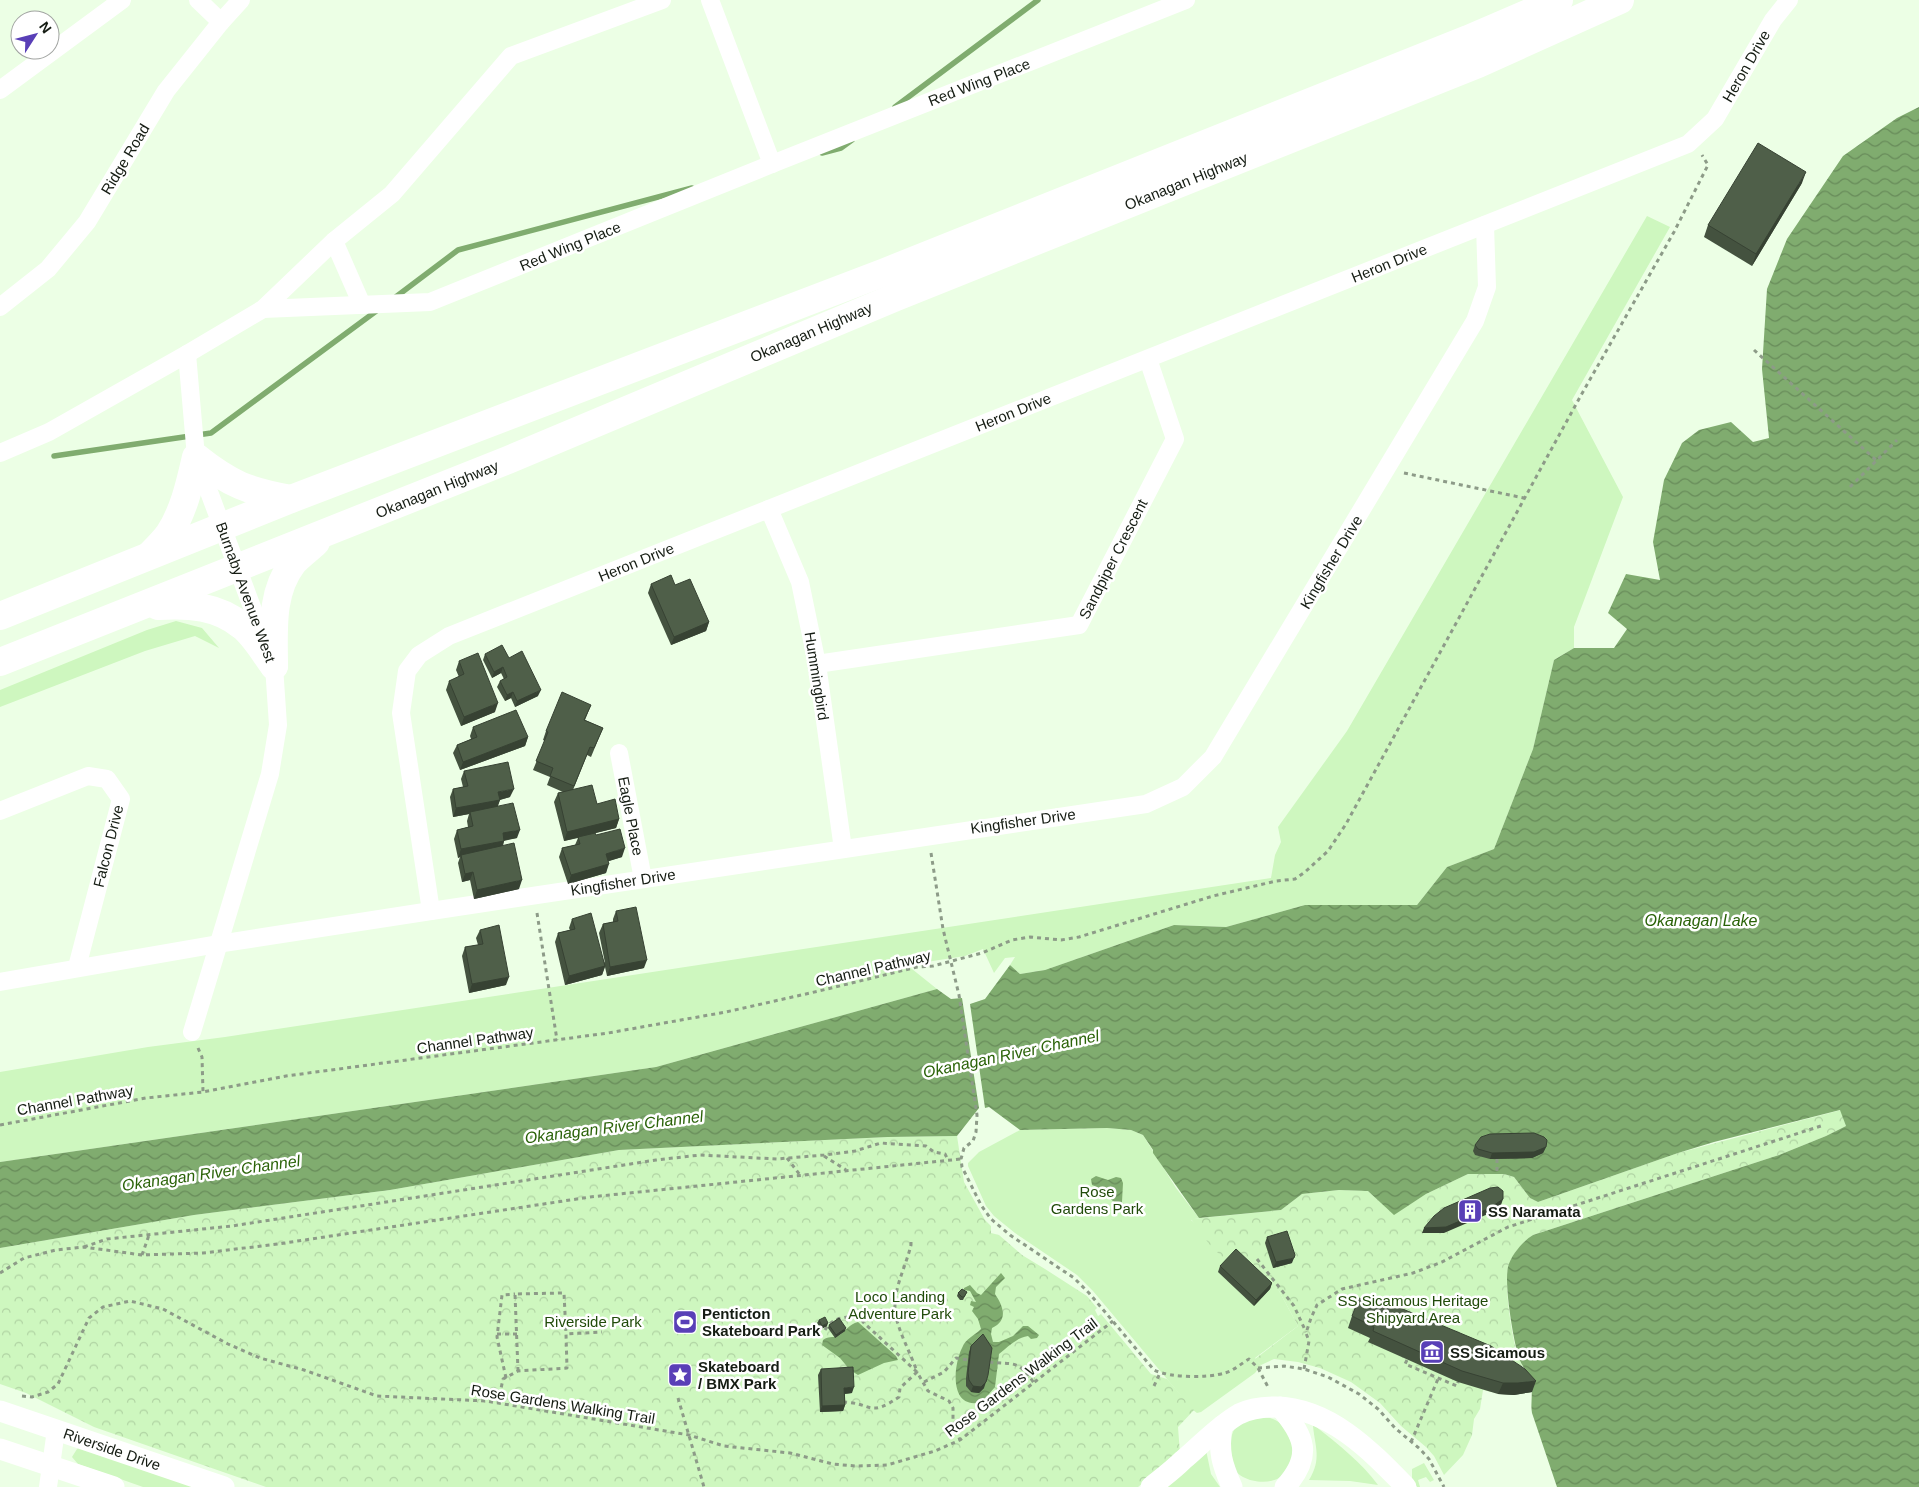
<svg xmlns="http://www.w3.org/2000/svg" width="1919" height="1487" font-family="Arial,sans-serif">
	<style>
		.green { fill: #cef7bf }
		.park { fill: url(#park-crowns) }
		.water { fill: url(#water-waves) }
		.lines { fill: none; stroke-linecap: round; stroke-linejoin: round }
		.stream { stroke: #80ac6f; stroke-width: 5.5 }
		.path { stroke: #8d9b88; stroke-width: 3; stroke-dasharray: 4 4; stroke-linecap: butt }
		.minor { stroke: #fff; stroke-width: 18 }
		.tertiary { stroke: #fff; stroke-width: 21 }
		.trunk { stroke: #fff; stroke-width: 28 }
		.wall { fill: #44523f }
		.shaded-wall { fill: #374233 }
		.building { fill: #4f5f49; stroke: #374233 }
		.labels { text-anchor: middle; dominant-baseline: central; stroke-width: 5; stroke-linejoin: round; paint-order: stroke }
		.street-label { font-size: 15px; fill: #151c13; stroke: #fff }
		.park-label { font-size: 15px; fill: #214b0a; stroke: #fff }
		.poi-label { font-size: 15px; font-weight: bold; fill: #151c13; stroke: #fff; text-anchor: start }
		.water-label { font-size: 16px; font-style: italic; fill: #2b6309; stroke: #fff }
	</style>
	<defs>
		<pattern id="park-crowns" width="20" height="18" patternUnits="userSpaceOnUse" patternTransform="scale(1.25)"><rect width="20" height="18" fill="#cef7bf"/><path d="M2 6a3 3 0 1 1 6 0M12 15a3 3 0 1 1 6 0" fill="none" stroke="#b0d3a3"/></pattern>
		<pattern id="water-waves" width="16" height="10" patternUnits="userSpaceOnUse" patternTransform="scale(1.25)"><rect width="16" height="10" fill="#80ac6f"/><path d="M0 5q4-4 8 0t8 0" fill="none" stroke="#688b5a"/></pattern>
	</defs>
	<rect width="100%" height="100%" fill="#ecffe5"/>
	<g class="green">
		<polygon points="1647,216 1670,227 1572,400 1623,497 1574,627 1574,648 1554,660 1533,749 1494,849 1447,867 1417,905 1305,905 1226,927 1174,925 1045,970 1020,974 1010,965 1015,957 1005,958 994,973 983,949 965,956 907,965 937,989 656,1067 0,1162 0,1072 148,1047 225,1037 1271,878 1275,855 1281,842 1278,827 1347,731"/>
		<polygon points="176,621 202,628 219,648 195,636 145,651 0,707 0,690 147,630"/>
		<polygon points="1107,1128 1131,1130 1143,1135 1176,1188 1199,1218 1191,1220 1278,1289 1298,1326 1255,1358 1261,1365 1255,1373 1201,1412 1197,1413 1193,1410 1093,1291 1077,1275 1015,1233 994,1216 986,1206 968,1166 968,1163 979,1152 1020,1130"/>
		<path d="M1261 1416C1287 1420 1286 1431 1295 1452 1291 1460 1288 1470 1282 1476 1269 1487 1236 1482 1231 1463 1229 1459 1231 1452 1231 1447 1231 1438 1231 1430 1240 1424 1246 1420 1255 1418 1261 1416Z"/>
		<path d="M1313 1426H1315C1338 1444 1361 1462 1378 1485L1350 1481 1309 1480C1322 1459 1315 1447 1313 1426Z"/>
		<polygon points="81,1446 202,1487 143,1487 78,1464 72,1457 77,1449"/>
		<polygon points="1206,1450 1211,1474 1220,1487 1163,1487"/>
		<polygon points="1424,1463 1434,1480 1430,1482 1426,1477 1418,1480 1420,1487 1417,1487 1412,1479 1412,1469"/>
	</g>
	<g class="park">
		<path d="M1841 1110 1846 1126 1826 1136 1779 1155 1533 1235C1523 1241 1511 1256 1508 1268 1504 1287 1512 1338 1518 1356 1523 1370 1530 1376 1532 1392 1515 1395 1500 1395 1483 1390L1480 1409 1474 1419 1472 1435 1463 1455 1444 1475 1434 1456 1426 1447 1401 1426 1380 1403 1351 1382 1320 1368 1298 1362 1274 1359 1261 1365 1255 1359 1298 1326 1278 1289H1270L1234 1255 1227 1262 1209 1244 1191 1219 1281 1210 1302 1194 1339 1190 1368 1191 1394 1214 1426 1194 1468 1174H1504L1514 1177 1530 1198 1538 1202 1678 1153Z"/>
		<polygon points="957,1136 964,1182 985,1220 991,1226 991,1233 999,1235 1022,1255 1045,1269 1087,1296 1097,1308 1095,1310 1098,1316 1101,1314 1151,1374 1167,1379 1194,1410 1178,1427 1180,1454 1138,1487 266,1487 94,1427 26,1393 0,1384 0,1248 194,1215 390,1190 619,1150 888,1137"/>
	</g>
	<g class="water">
		<path d="M1919 107V1487H1557L1532 1413C1530 1402 1534 1390 1530 1379 1527 1371 1520 1364 1518 1355 1513 1337 1504 1285 1508 1267 1511 1255 1523 1241 1533 1235L1779 1155 1826 1136 1846 1126 1840 1110 1714 1142 1678 1153 1538 1202 1530 1198 1514 1177 1504 1174H1468L1426 1194 1394 1215 1368 1191 1339 1190 1302 1194 1281 1210 1199 1218 1153 1153V1150L1143 1135 1131 1130 1107 1128 1020 1130 989 1107 985 1108 970 1004 985 999 1010 965 1020 974 1045 970 1174 925 1226 927 1305 905H1417L1447 867 1494 849 1533 749 1554 660 1574 648H1614L1627 629 1608 613 1626 574 1660 580 1653 542 1664 480 1682 443 1699 430 1731 422 1753 442 1769 438 1762 369 1767 289 1787 239 1843 156 1897 118Z"/>
		<polygon points="937,989 951,999 962,998 979,1108 957,1136 888,1137 619,1150 390,1190 194,1215 0,1248 0,1162 656,1067"/>
		<path d="M1096 1176 1108 1180 1116 1177 1121 1178 1123 1183 1122 1202 1118 1204C1107 1199 1105 1189 1092 1185L1091 1179Z"/>
		<path d="M1001 1273 1005 1278 996 1287 995 1294C1003 1306 1009 1320 992 1328L991 1334 993 1342H999L1013 1336 1023 1326H1028L1039 1335 1037 1338 1031 1339 1028 1336C1016 1338 1008 1347 999 1354L995 1387 982 1402C949 1411 953 1366 962 1348 966 1338 974 1336 981 1329L978 1319 972 1311 974 1307 970 1305 971 1301 976 1302 970 1291 964 1290V1288L970 1285 977 1293 981 1295Z"/>
		<path d="M858 1322 896 1356 898 1360 884 1363 858 1375 850 1370 840 1358 822 1345 823 1340C828 1336 832 1338 838 1336 845 1332 849 1324 858 1322Z"/>
	</g>
	<g class="lines">
		<g class="stream">
			<polyline points="895,107 1038,0"/>
			<polyline points="822,153 841,148 852,140"/>
			<polyline points="393,299 458,250 692,188"/>
			<polyline points="54,456 211,433 379,309"/>
		</g>
		<g class="path">
			<polyline points="1754,350 1876,460"/>
			<polyline points="1404,473 1524,498"/>
			<polyline points="1850,487 1897,440"/>
			<path d="M931 853 943 929 959 995 977 1115 976 1132 973 1141 964 1148 961 1159 962 1167 981 1205 991 1219 1010 1235 1074 1278 1089 1293 1154 1370C1170 1378 1208 1378 1225 1373 1233 1371 1242 1363 1249 1359L1258 1368 1268 1387"/>
			<polyline points="537,913 557,1040"/>
			<polyline points="198,1048 202,1057 203,1092"/>
			<polyline points="0,1125 146,1098 203,1092 286,1076 608,1033 726,1012 819,991 917,967 933,966 982,953 1012,940 1030,937 1061,940 1079,937 1213,896 1276,881 1295,879 1305,872 1328,851 1346,824 1580,397 1674,232 1708,165 1702,155"/>
			<polyline points="824,1156 846,1170"/>
			<polyline points="787,1158 800,1175"/>
			<polyline points="1497,1159 1497,1174"/>
			<polyline points="84,1247 107,1239 232,1226 656,1160 700,1155 777,1159 824,1155 855,1151 881,1143 926,1146 934,1152 945,1154 948,1160"/>
			<polyline points="142,1255 149,1235"/>
			<polyline points="1257,1259 1294,1306 1306,1332"/>
			<polyline points="0,1273 24,1258 56,1250 84,1247 142,1255 203,1253 278,1244 590,1197 961,1159"/>
			<polyline points="864,1313 861,1317 863,1322 917,1372 928,1391 949,1401 953,1408 953,1424 960,1440"/>
			<path d="M825 1330C832 1317 847 1316 861 1317"/>
			<polyline points="497,1334 517,1334"/>
			<polyline points="1407,1360 1405,1364 1457,1386 1458,1382"/>
			<path d="M989 1362C1015 1365 1017 1359 1034 1383"/>
			<polyline points="1258,1368 1284,1366 1304,1369 1328,1377 1359,1394 1378,1409 1395,1428 1420,1449 1429,1459 1444,1487"/>
			<polyline points="1304,1369 1309,1341 1306,1333 1311,1318 1317,1305 1342,1289 1413,1273 1442,1262 1508,1227 1824,1125"/>
			<polyline points="518,1371 515,1294 564,1293 566,1334"/>
			<polyline points="506,1378 497,1337 502,1295 515,1294"/>
			<polyline points="924,1382 944,1372 956,1358 968,1360"/>
			<polyline points="1154,1386 1160,1373"/>
			<polyline points="22,1396 32,1397 48,1392 58,1384 89,1318 103,1307 130,1301 163,1309 228,1344 260,1358 304,1370 377,1396 486,1401 689,1435 724,1446 790,1453 833,1464 855,1466 887,1465 935,1451 960,1440 1113,1321"/>
			<polyline points="678,1398 704,1487"/>
			<path d="M843 1402C873 1403 868 1418 899 1397L900 1388 917 1372C911 1353 896 1328 895 1309 894 1287 906 1266 911 1245V1240"/>
			<polyline points="498,1403 503,1379 518,1371 567,1368 566,1334 602,1332"/>
			<polyline points="1411,1442 1438,1379"/>
		</g>
		<g class="minor">
			<polyline points="198,0 221,22"/>
			<polyline points="710,0 772,164"/>
			<polyline points="0,90 122,0"/>
			<polyline points="334,241 362,305"/>
			<polyline points="0,307 48,269 87,222 166,91 221,22 241,0"/>
			<polyline points="263,309 430,302 772,164 1186,0"/>
			<polyline points="187,354 196,457 274,666 278,725 270,774 192,1032"/>
			<polyline points="0,453 49,432 187,354 263,309 334,241 392,194 511,56 662,0"/>
			<polyline points="769,509 800,582 817,664 843,849"/>
			<polyline points="817,664 1079,625 1175,439 1148,359"/>
			<polyline points="619,753 643,879"/>
			<polyline points="0,811 88,776 107,779 121,799 77,967"/>
			<polyline points="431,911 401,713 407,671 419,655 449,636 1688,144 1715,119 1773,20 1789,0"/>
			<polyline points="0,982 218,944 431,911 1146,804 1183,787 1213,757 1475,321 1487,287 1485,225"/>
			<polyline points="48,1487 56,1430"/>
		</g>
		<g class="tertiary">
			<path d="M1280 1407C1305 1436 1313 1456 1285 1487"/>
			<polyline points="0,1411 224,1487"/>
			<path d="M1222 1426C1218 1452 1222 1464 1232 1487"/>
			<polyline points="0,1449 114,1487"/>
			<path d="M1151 1487C1162 1478 1173 1470 1183 1460 1201 1445 1218 1426 1239 1414 1251 1408 1263 1407 1276 1407 1330 1408 1371 1451 1406 1487"/>
		</g>
		<g class="trunk">
			<path d="M151 554C157 548 164 541 169 534 184 511 190 483 196 457 231 485 248 491 291 499"/>
			<path d="M158 606C189 604 218 606 242 626 255 636 264 653 274 666"/>
			<polyline points="0,616 291,499 885,272 1468,39 1559,0"/>
			<polyline points="0,662 508,460 896,297 1478,64 1620,0"/>
			<path d="M274 666C274 631 270 593 293 563 299 556 309 549 316 542"/>
		</g>
	</g>
	<g class="wall">
		<polygon points="1802,183 1752,266 1704,237 1708,225"/>
		<polygon points="651,584 675,585 709,622 706,631 671,645 648,593"/>
		<polygon points="485,654 509,658 538,696 515,707 511,698 505,701 497,687 500,681 504,679 501,673 492,678 483,660"/>
		<polygon points="459,661 495,712 461,726 446,690 449,681 459,677 456,670"/>
		<polygon points="591,705 585,720 603,728 591,757 587,755 573,790 597,804 619,819 616,828 595,833 596,835 622,857 608,861 606,873 568,884 559,857 562,848 575,845 578,838 564,841 554,802 558,793 563,792 547,785 550,777 533,770 545,741 543,740 546,731"/>
		<polygon points="473,727 528,737 525,746 460,770 453,753 457,745 471,739 470,736"/>
		<polygon points="464,771 510,797 500,800 497,806 517,838 504,841 503,846 519,889 474,899 470,880 462,882 458,863 460,857 458,858 454,839 457,830 468,827 467,821 469,814 453,817 450,797 453,789 463,787 461,779"/>
		<polygon points="616,911 644,968 607,976 605,967 602,975 565,985 555,942 558,933 570,930 569,928 572,919 605,963 599,933 603,924 613,922 613,919"/>
		<polygon points="480,930 506,985 469,993 462,956 465,947 478,945 476,938"/>
		<polygon points="1475,1145 1546,1147 1543,1153 1532,1158 1490,1159 1475,1155 1473,1151"/>
		<polygon points="1267,1237 1292,1263 1273,1268 1265,1243"/>
		<polygon points="1220,1266 1272,1283 1270,1289 1254,1306 1218,1272"/>
		<polygon points="967,1292 963,1300 960,1300 957,1296 958,1293"/>
		<polygon points="1352,1316 1532,1392 1514,1395 1498,1394 1458,1382 1368,1342 1370,1338 1348,1328"/>
		<polygon points="819,1320 827,1326 821,1329 817,1323"/>
		<polygon points="829,1325 845,1331 835,1338 828,1328"/>
		<polygon points="971,1346 984,1388 979,1393 971,1392 966,1386 966,1378 969,1352"/>
		<polygon points="821,1369 852,1393 845,1394 845,1405 843,1411 820,1412 818,1375"/>
	</g>
	<g class="shaded-wall">
		<polygon points="1806,172 1802,183 1752,266 1756,254"/>
		<polygon points="709,622 706,631 671,645 674,637"/>
		<polygon points="503,667 501,673 492,678 494,672"/>
		<polygon points="541,690 538,696 515,707 517,701"/>
		<polygon points="513,692 511,698 505,701 507,695"/>
		<polygon points="498,703 495,712 461,726 464,717"/>
		<polygon points="528,737 525,746 460,770 463,762"/>
		<polygon points="514,789 510,797 495,801 498,792"/>
		<polygon points="500,800 497,809 470,812 469,814 453,817 456,808"/>
		<polygon points="619,819 616,828 564,841 567,832"/>
		<polygon points="520,830 517,838 500,841 503,833"/>
		<polygon points="504,841 501,850 461,855 460,857 458,858 461,849"/>
		<polygon points="625,848 622,857 603,863 606,854"/>
		<polygon points="609,864 606,873 568,884 571,875"/>
		<polygon points="473,872 470,880 462,882 465,874"/>
		<polygon points="522,880 519,889 474,899 477,890"/>
		<polygon points="647,960 644,968 607,976 610,967"/>
		<polygon points="605,966 602,975 565,985 569,976"/>
		<polygon points="509,977 506,985 469,993 472,984"/>
		<polygon points="1546,1147 1543,1153 1532,1158 1490,1159 1492,1153"/>
		<polygon points="1503,1199 1501,1205 1488,1214 1444,1233 1422,1233 1424,1228"/>
		<polygon points="1294,1258 1292,1263 1273,1268 1276,1262"/>
		<polygon points="1272,1283 1270,1289 1254,1306 1256,1300"/>
		<polygon points="828,1323 827,1326 821,1329 822,1326"/>
		<polygon points="846,1328 845,1331 835,1338 836,1335"/>
		<polygon points="1536,1381 1532,1392 1514,1395 1498,1394 1503,1383"/>
		<polygon points="986,1382 984,1388 979,1393 971,1392 973,1386"/>
		<polygon points="854,1387 852,1393 842,1394 844,1388"/>
		<polygon points="845,1405 843,1411 820,1412 822,1406"/>
	</g>
	<g class="building">
		<polygon points="1758,143 1806,172 1756,254 1708,225"/>
		<polygon points="671,575 675,585 690,579 709,622 674,637 651,584"/>
		<polygon points="502,645 509,658 522,651 541,690 517,701 513,692 507,695 500,681 507,677 503,667 494,672 485,654"/>
		<polygon points="478,653 498,703 464,717 449,681 464,674 459,661"/>
		<polygon points="562,692 591,705 584,720 603,728 594,748 590,747 574,786 550,776 553,768 536,761 548,732 546,731"/>
		<polygon points="516,710 528,737 463,762 457,745 477,737 473,727"/>
		<polygon points="508,762 514,789 498,792 500,800 456,808 453,789 468,786 464,771"/>
		<polygon points="592,785 597,804 615,799 619,819 567,832 558,793"/>
		<polygon points="513,803 520,830 503,833 504,841 461,849 457,830 473,826 470,812"/>
		<polygon points="620,829 625,848 606,854 609,864 571,875 562,848 580,844 578,837 595,833 596,835"/>
		<polygon points="514,843 522,880 477,890 473,872 465,874 461,855"/>
		<polygon points="636,907 647,960 610,967 603,924 618,921 616,911"/>
		<polygon points="591,913 605,966 569,976 558,933 575,929 572,919"/>
		<polygon points="499,925 509,977 472,984 465,947 483,944 480,930"/>
		<polygon points="1534,1133 1544,1137 1547,1140 1546,1147 1534,1152 1492,1153 1478,1149 1475,1145 1481,1137 1490,1134"/>
		<polygon points="1498,1187 1503,1191 1503,1199 1490,1208 1446,1227 1424,1228 1434,1216 1444,1208 1490,1188"/>
		<polygon points="1287,1231 1295,1255 1294,1258 1276,1262 1267,1237"/>
		<polygon points="1236,1249 1272,1283 1256,1300 1220,1266"/>
		<polygon points="962,1289 967,1292 964,1297 962,1297 958,1293"/>
		<polygon points="1359,1298 1382,1308 1386,1302 1491,1346 1525,1369 1536,1381 1518,1383 1503,1383 1462,1371 1373,1331 1374,1327 1352,1316"/>
		<polygon points="825,1317 828,1323 822,1326 819,1320"/>
		<polygon points="839,1318 846,1328 836,1335 829,1325"/>
		<polygon points="983,1334 992,1348 988,1375 986,1382 981,1387 973,1386 969,1380 968,1373 971,1346"/>
		<polygon points="853,1367 854,1387 844,1388 845,1405 822,1406 821,1369"/>
	</g>
	<defs>
		<symbol id="building-square" viewBox="-11 -11 22 22"><rect x="-9" y="-9" width="18" height="18" rx="4" fill="#593fb7" stroke="#fff"/><path d="M-4-6H4V6H1V3H-1V6H-4ZM-2.5-4.3h1.7v1.8h-1.7ZM.8-4.3h1.7v1.8H.8ZM-2.5-1h1.7V.8h-1.7ZM.8-1h1.7V.8H.8Z" fill="#fff"/></symbol>
		<symbol id="stadium-square" viewBox="-11 -11 22 22"><rect x="-9" y="-9" width="18" height="18" rx="4" fill="#593fb7" stroke="#fff"/><path d="M0-5a6.5 5 0 1 0 0 10a6.5 5 0 1 0 0-10ZM-3.5-1.8h7v3.6h-7Z" fill="#fff"/></symbol>
		<symbol id="museum-square" viewBox="-11 -11 22 22"><rect x="-9" y="-9" width="18" height="18" rx="4" fill="#593fb7" stroke="#fff"/><path d="M0-6L6-3V-2H-6V-3ZM-5-1h2V3h-2ZM-1-1h2V3h-2ZM3-1h2V3H3ZM-6 4H6V6H-6Z" fill="#fff"/></symbol>
		<symbol id="sight-square" viewBox="-11 -11 22 22"><rect x="-9" y="-9" width="18" height="18" rx="4" fill="#593fb7" stroke="#fff"/><path d="M0-6L1.8-2.2L6-1.7L2.9 1.2L3.7 5.4L0 3.3L-3.7 5.4L-2.9 1.2L-6-1.7L-1.8-2.2Z" fill="#fff"/></symbol>
	</defs>
	<g fill-rule="evenodd">
		<use href="#building-square" x="1456" y="1197" width="28" height="28"/>
		<use href="#stadium-square" x="671" y="1308" width="28" height="28"/>
		<use href="#museum-square" x="1418" y="1338" width="28" height="28"/>
		<use href="#sight-square" x="666" y="1361" width="28" height="28"/>
	</g>
	<g class="labels">
		<g class="street-label">
			<text transform="translate(1746 66) rotate(-60)">Heron Drive</text>
			<text transform="translate(979 82) rotate(-21)">Red Wing Place</text>
			<text transform="translate(125 159) rotate(-59)">Ridge Road</text>
			<text transform="translate(1186 181) rotate(-22)">Okanagan Highway</text>
			<text transform="translate(570 246) rotate(-22)">Red Wing Place</text>
			<text transform="translate(1389 263) rotate(-22)">Heron Drive</text>
			<text transform="translate(811 332) rotate(-23)">Okanagan Highway</text>
			<text transform="translate(1013 412) rotate(-22)">Heron Drive</text>
			<text transform="translate(437 489) rotate(-22)">Okanagan Highway</text>
			<text transform="translate(1113 559) rotate(-63)">Sandpiper Crescent</text>
			<text transform="translate(636 562) rotate(-22)">Heron Drive</text>
			<text transform="translate(1331 562) rotate(-59)">Kingfisher Drive</text>
			<text transform="translate(246 592) rotate(70)">Burnaby Avenue West</text>
			<text transform="translate(817 676) rotate(81)">Hummingbird</text>
			<text transform="translate(631 816) rotate(79)">Eagle Place</text>
			<text transform="translate(1023 821) rotate(-8)">Kingfisher Drive</text>
			<text transform="translate(108 846) rotate(-76)">Falcon Drive</text>
			<text transform="translate(623 882) rotate(-9)">Kingfisher Drive</text>
			<text transform="translate(873 968) rotate(-13)">Channel Pathway</text>
			<text transform="translate(475 1040) rotate(-8)">Channel Pathway</text>
			<text transform="translate(75 1100) rotate(-10)">Channel Pathway</text>
			<text transform="translate(1021 1377) rotate(-37)">Rose Gardens Walking Trail</text>
			<text transform="translate(563 1404) rotate(9)">Rose Gardens Walking Trail</text>
			<text transform="translate(112 1449) rotate(19)">Riverside Drive</text>
		</g>
		<g class="park-label">
			<text x="1097" y="1191">Rose<tspan x="1097" dy="17">Gardens Park</tspan></text>
			<text x="900" y="1296">Loco Landing<tspan x="900" dy="17">Adventure Park</tspan></text>
			<text x="1413" y="1300">SS Sicamous Heritage<tspan x="1413" dy="17">Shipyard Area</tspan></text>
			<text x="593" y="1321">Riverside Park</text>
		</g>
		<g class="poi-label">
			<text x="1488" y="1211">SS Naramata</text>
			<text x="702" y="1313">Penticton<tspan x="702" dy="17">Skateboard Park</tspan></text>
			<text x="1450" y="1352">SS Sicamous</text>
			<text x="698" y="1366">Skateboard<tspan x="698" dy="17">/ BMX Park</tspan></text>
		</g>
		<g class="water-label">
			<text x="1701" y="920">Okanagan Lake</text>
			<text transform="translate(1011 1054) rotate(-12)">Okanagan River Channel</text>
			<text transform="translate(614 1127) rotate(-7)">Okanagan River Channel</text>
			<text transform="translate(211 1173) rotate(-8)">Okanagan River Channel</text>
		</g>
	</g>
	<g transform="translate(35 35) rotate(54)"><circle r="24" fill="#ffffff" stroke="#a1a4a1"/>
	<path d="M0-4L9 19L0 12L-9 19Z" fill="#593fb7"/>
	<text y="-8" font-size="14" font-weight="bold" text-anchor="middle" fill="#151c13">N</text>
	</g>
</svg>
